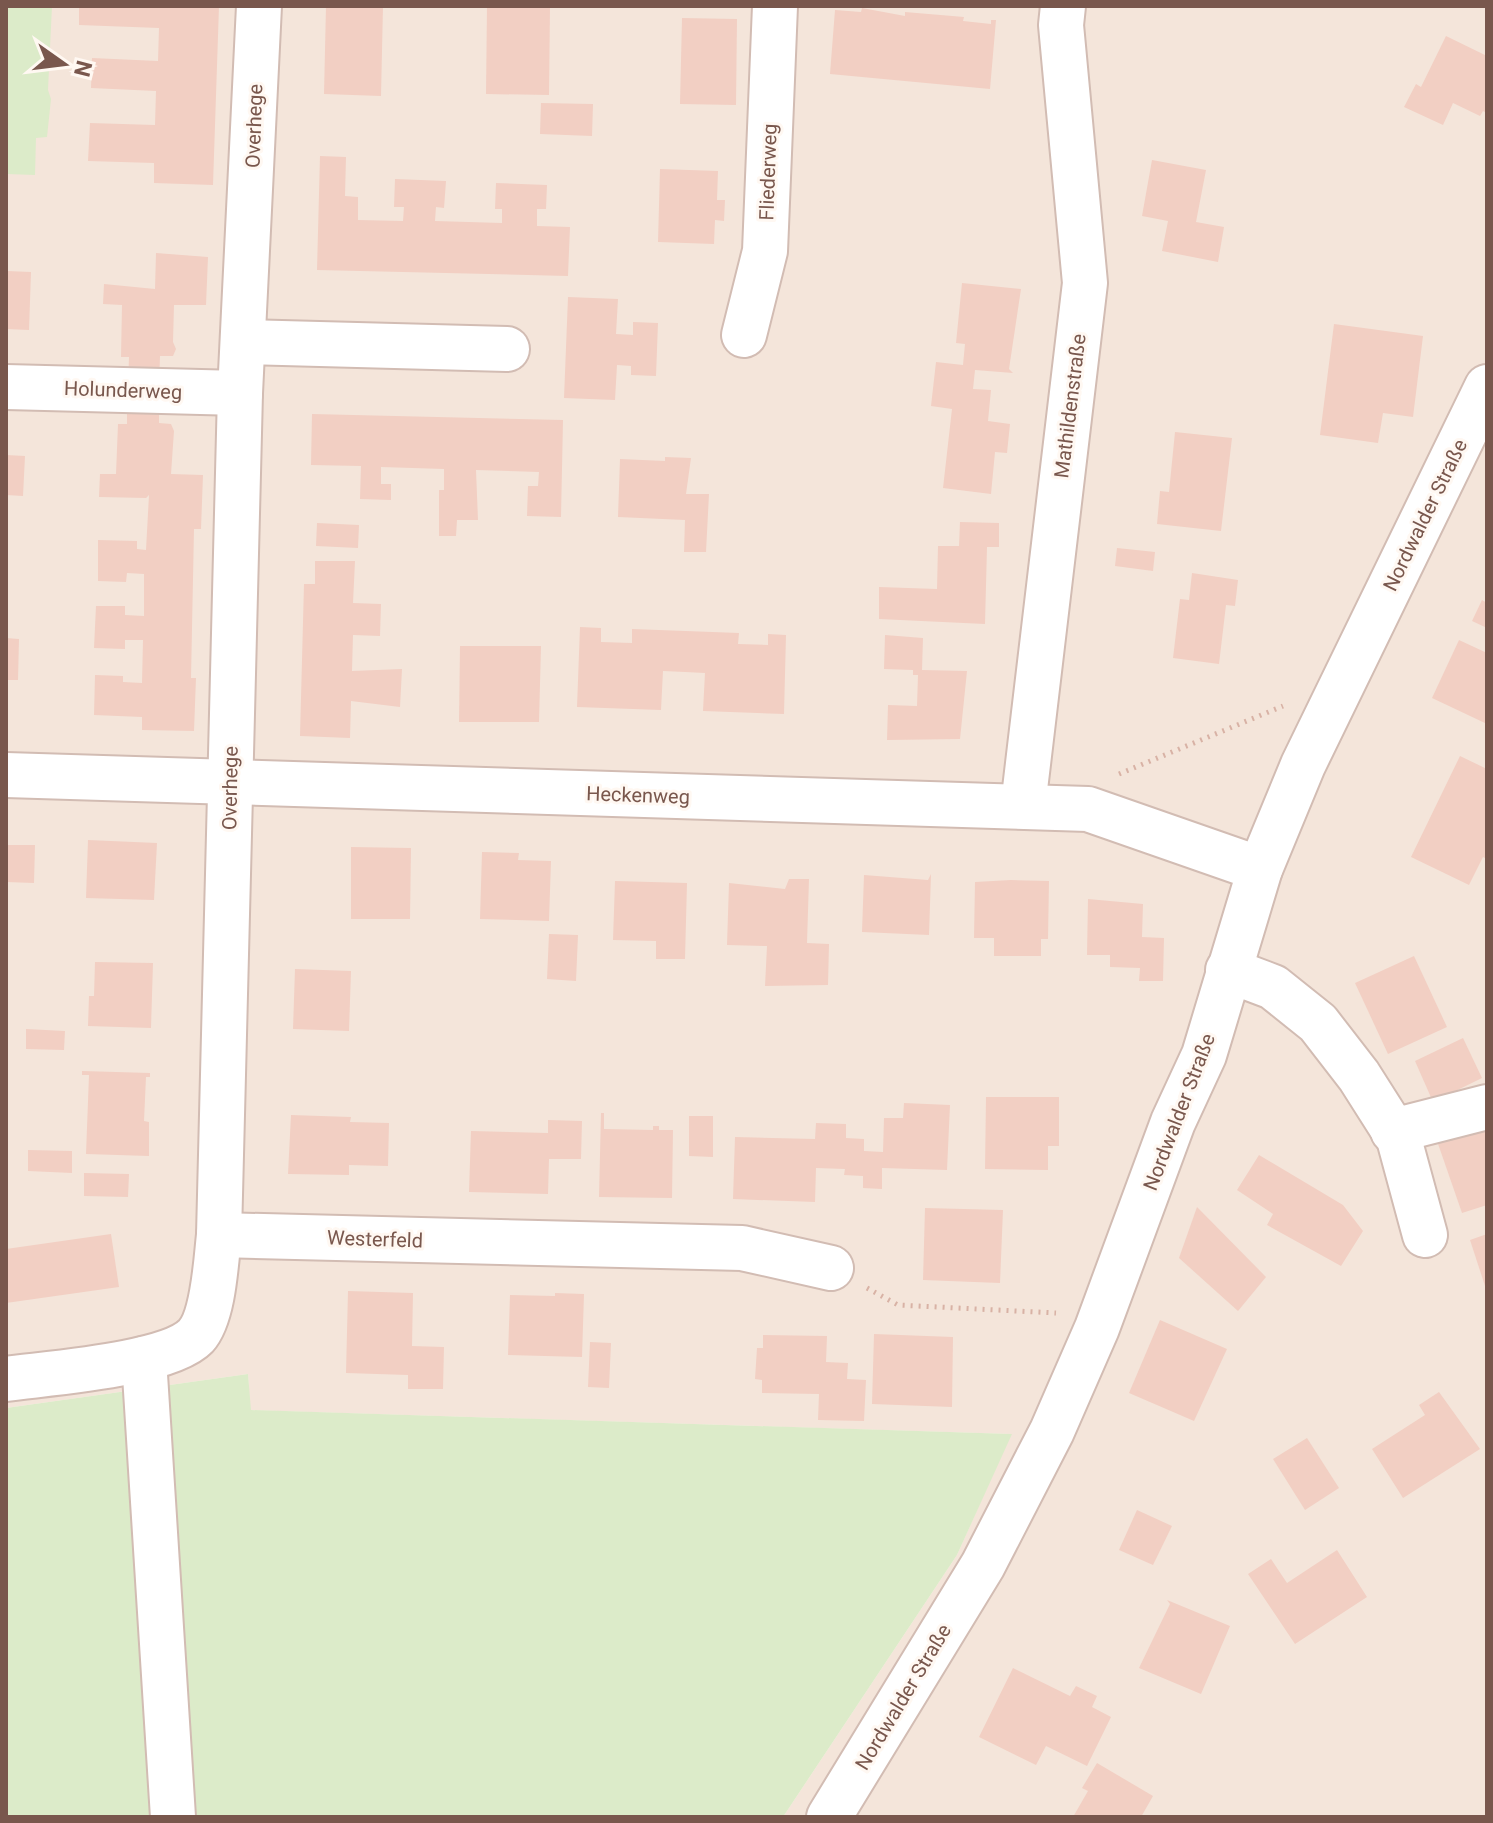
<svg xmlns="http://www.w3.org/2000/svg" width="1493" height="1823" font-family="Roboto,sans-serif">
	<style>
		.residential { fill: #f4e5da }
		.green { fill: #dcebc9 }
		.building { fill: #f2cfc3 }
		.lines { fill: none; stroke-linecap: round; stroke-linejoin: round }
		.minor-casing { stroke: #d2bcb3; stroke-width: 48 }
		.path { stroke: #d8b2a5; stroke-width: 5; stroke-dasharray: 2 6; stroke-linecap: butt }
		.minor { stroke: #fff; stroke-width: 44 }
		.labels { text-anchor: middle; dominant-baseline: central; stroke-width: 6; stroke-linejoin: round; paint-order: stroke }
		.street-label { font-size: 20px; fill: #79574d; stroke: #fff8f2 }
	</style>
	<rect width="100%" height="100%" fill="#fdf4ec"/>
	<polygon class="residential" points="6,6 1487,6 1487,1817 783,1817 957,1555 1011,1434 250,1410 248,1374 6,1408"/>
	<g class="green">
		<polygon points="6,6 52,6 48,90 51,99 47,137 36,138 35,175 6,174"/>
		<polygon points="248,1374 251,1410 1012,1434 957,1555 783,1817 6,1817 6,1408"/>
	</g>
	<g class="building">
		<polygon points="79,6 219,6 213,185 154,183 154,163 88,161 90,123 155,125 156,91 91,88 92,58 158,61 159,28 79,25"/>
		<polygon points="326,6 383,6 381,96 324,94"/>
		<polygon points="487,6 550,6 549,95 486,94"/>
		<polygon points="862,8 905,16 905,12 964,17 963,21 991,24 991,20 996,20 990,89 830,74 835,10 861,12"/>
		<polygon points="682,18 737,19 736,105 680,104"/>
		<polygon points="1446,36 1487,56 1487,113 1483,111 1480,116 1453,103 1443,125 1404,107 1416,84 1421,87"/>
		<polygon points="541,103 593,104 592,136 540,134"/>
		<polygon points="320,156 346,157 345,196 358,197 358,220 403,221 404,207 394,207 395,179 446,181 444,208 436,207 435,221 502,223 502,209 495,209 496,183 547,185 546,209 537,209 537,226 570,227 568,276 317,270"/>
		<polygon points="1152,160 1206,170 1196,222 1224,227 1218,262 1162,251 1168,221 1142,216"/>
		<polygon points="660,169 718,171 717,200 725,200 724,221 715,220 714,244 658,242"/>
		<polygon points="156,253 208,257 206,305 174,305 173,342 176,349 173,356 160,356 159,385 128,385 129,357 121,357 122,305 103,304 104,284 155,289"/>
		<polygon points="7,271 31,272 29,330 6,329"/>
		<polygon points="962,283 1021,289 1009,369 1013,373 975,370 973,389 991,390 988,421 1010,424 1007,453 995,452 991,494 943,488 952,409 931,406 936,362 963,365 965,344 956,343"/>
		<polygon points="568,297 618,299 616,334 633,335 633,322 658,323 656,376 631,375 631,366 617,365 615,400 564,398"/>
		<polygon points="1334,324 1423,336 1413,417 1383,413 1378,443 1320,435"/>
		<polygon points="127,406 159,407 159,423 171,424 174,431 171,474 203,475 201,529 194,529 191,678 196,678 194,731 142,730 142,717 94,715 95,675 123,676 123,682 142,683 143,640 125,640 125,649 94,648 96,606 125,606 125,615 144,616 144,574 127,573 126,582 98,581 98,540 137,541 137,549 146,550 149,495 146,498 99,497 100,474 116,474 118,424 127,424"/>
		<polygon points="312,414 563,420 561,517 527,516 528,486 538,486 539,472 476,470 478,520 457,520 456,536 439,536 439,490 444,490 444,469 381,467 381,484 391,484 391,500 360,499 361,466 311,465"/>
		<polygon points="1175,432 1232,438 1221,531 1157,524 1160,491 1169,492"/>
		<polygon points="6,455 25,456 23,496 6,495"/>
		<polygon points="665,457 691,458 686,494 709,494 706,552 684,552 685,520 618,517 620,459 665,461"/>
		<polygon points="960,522 999,523 999,547 987,547 985,624 879,619 879,587 937,589 938,546 959,546"/>
		<polygon points="317,523 359,525 358,548 316,546"/>
		<polygon points="1117,548 1155,552 1153,571 1115,566"/>
		<polygon points="315,561 355,561 353,603 381,604 380,636 353,635 352,671 402,669 400,707 351,701 350,738 300,736 304,584 315,584"/>
		<polygon points="1192,573 1238,580 1235,606 1226,605 1219,664 1173,658 1180,599 1189,600"/>
		<polygon points="1482,600 1487,603 1487,628 1472,621"/>
		<polygon points="580,627 601,628 601,642 632,643 632,629 739,633 738,644 768,645 768,634 786,635 784,714 703,711 705,673 685,672 663,671 661,710 577,707"/>
		<polygon points="885,635 923,638 922,670 967,671 960,739 887,740 888,705 917,706 918,675 913,675 913,670 884,669"/>
		<polygon points="6,638 19,639 18,680 6,680"/>
		<polygon points="1459,640 1487,653 1487,724 1432,698"/>
		<polygon points="460,646 541,646 539,722 459,722"/>
		<polygon points="1460,756 1487,769 1487,859 1483,857 1469,885 1411,857"/>
		<polygon points="88,840 157,843 154,900 86,898"/>
		<polygon points="6,845 35,845 34,883 6,882"/>
		<polygon points="351,847 411,848 410,919 351,919"/>
		<polygon points="482,852 519,853 518,860 551,861 549,921 480,919"/>
		<polygon points="931,874 929,935 862,932 864,875 928,880"/>
		<polygon points="789,879 809,879 807,943 829,944 828,985 765,986 767,946 727,945 729,883 785,889"/>
		<polygon points="1011,880 1049,881 1048,939 1041,939 1041,956 994,956 994,938 974,938 975,882"/>
		<polygon points="615,881 687,883 685,959 656,959 656,941 613,940"/>
		<polygon points="1088,899 1143,904 1142,937 1164,938 1163,981 1139,981 1140,968 1110,967 1110,955 1087,955"/>
		<polygon points="549,934 578,935 576,981 547,979"/>
		<polygon points="1414,956 1447,1027 1388,1054 1355,983"/>
		<polygon points="95,962 153,963 151,1028 88,1026 89,996 94,996"/>
		<polygon points="295,969 351,971 349,1031 293,1029"/>
		<polygon points="26,1029 65,1031 64,1050 26,1049"/>
		<polygon points="1463,1038 1482,1078 1433,1102 1415,1061"/>
		<polygon points="82,1071 150,1073 150,1077 146,1077 144,1121 149,1122 149,1156 86,1154 89,1075 82,1075"/>
		<polygon points="986,1097 1059,1097 1059,1146 1048,1146 1048,1170 985,1169"/>
		<polygon points="904,1103 950,1105 947,1170 882,1168 882,1189 863,1188 863,1176 844,1175 845,1169 816,1168 815,1202 733,1199 735,1137 815,1139 816,1123 846,1124 846,1138 864,1139 864,1151 883,1152 884,1118 903,1118"/>
		<polygon points="601,1113 604,1113 604,1129 653,1130 653,1126 659,1126 659,1130 673,1130 672,1198 599,1197"/>
		<polygon points="291,1115 351,1117 350,1122 389,1123 388,1166 349,1165 349,1175 288,1174"/>
		<polygon points="689,1116 713,1116 713,1157 689,1156"/>
		<polygon points="548,1120 582,1121 581,1159 549,1159 548,1194 469,1192 471,1131 548,1133"/>
		<polygon points="1487,1120 1487,1205 1462,1213 1436,1138"/>
		<polygon points="28,1150 72,1151 72,1173 28,1171"/>
		<polygon points="1259,1155 1343,1205 1363,1231 1341,1266 1267,1225 1273,1214 1237,1190"/>
		<polygon points="84,1173 129,1174 128,1197 84,1196"/>
		<polygon points="1197,1207 1266,1277 1238,1311 1179,1258"/>
		<polygon points="925,1208 1003,1210 1000,1283 923,1280"/>
		<polygon points="111,1234 119,1287 6,1303 6,1249"/>
		<polygon points="1487,1234 1487,1289 1486,1289 1470,1240"/>
		<polygon points="348,1291 413,1293 412,1346 444,1347 443,1389 408,1389 408,1375 346,1373"/>
		<polygon points="555,1293 584,1294 582,1357 508,1355 510,1295 555,1296"/>
		<polygon points="1160,1320 1227,1349 1194,1421 1129,1393"/>
		<polygon points="874,1334 953,1337 952,1407 872,1404"/>
		<polygon points="763,1335 827,1336 826,1362 848,1363 847,1379 866,1380 864,1421 818,1420 819,1394 762,1393 762,1380 755,1379 757,1348 763,1348"/>
		<polygon points="590,1342 611,1343 609,1388 588,1387"/>
		<polygon points="1439,1392 1480,1449 1403,1498 1372,1449 1425,1415 1419,1405"/>
		<polygon points="1307,1438 1339,1488 1305,1510 1273,1459"/>
		<polygon points="1137,1510 1172,1526 1153,1565 1119,1550"/>
		<polygon points="1337,1550 1367,1597 1295,1644 1248,1574 1271,1559 1287,1583"/>
		<polygon points="1167,1600 1230,1626 1201,1694 1139,1668 1170,1604"/>
		<polygon points="1013,1668 1070,1696 1076,1686 1097,1696 1092,1707 1111,1717 1087,1766 1046,1746 1036,1765 979,1737"/>
		<polygon points="1097,1763 1153,1796 1141,1817 1073,1817 1088,1791 1082,1788"/>
	</g>
	<g class="lines">
		<defs>
			<g id="minor">
				<polyline points="744,335 765,251 775,6"/>
				<polyline points="245,342 507,349"/>
				<polyline points="6,387 240,393"/>
				<polyline points="6,775 1088,809 1260,869"/>
				<polyline points="1023,806 1085,283 1061,25 1063,6"/>
				<polyline points="1228,970 1273,987 1318,1023 1359,1076 1399,1139 1425,1235"/>
				<polyline points="1393,1131 1487,1107"/>
				<polyline points="219,1235 742,1248 831,1268"/>
				<polyline points="144,1359 173,1817"/>
				<path d="M6 1379C49 1373 168 1365 196 1336 214 1316 216 1260 219 1235L240 393 259 6"/>
				<polyline points="829,1817 983,1565 1052,1431 1097,1328 1173,1122 1204,1055 1260,869 1303,765 1487,387"/>
			</g>
		</defs>
		<use href="#minor" class="minor-casing"/>
		<g class="path">
			<polyline points="1119,774 1283,706"/>
			<polyline points="867,1288 898,1305 1056,1313"/>
		</g>
		<use href="#minor" class="minor"/>
	</g>
	<g class="labels">
		<g class="street-label">
			<text transform="translate(254 126) rotate(-88)">Overhege</text>
			<text transform="translate(768 172) rotate(-88)">Fliederweg</text>
			<text transform="translate(123 390) rotate(2)">Holunderweg</text>
			<text transform="translate(1070 406) rotate(-83)">Mathildenstraße</text>
			<text transform="translate(1425 515) rotate(-64)">Nordwalder Straße</text>
			<text transform="translate(230 788) rotate(-89)">Overhege</text>
			<text transform="translate(638 795) rotate(2)">Heckenweg</text>
			<text transform="translate(1179 1112) rotate(-69)">Nordwalder Straße</text>
			<text transform="translate(375 1239) rotate(2)">Westerfeld</text>
			<text transform="translate(903 1697) rotate(-59)">Nordwalder Straße</text>
		</g>
	</g>
	<rect width="1493" height="1823" fill="none" stroke="#79574d" stroke-width="16"/>
	<g transform="translate(64 64) rotate(104)" stroke="#fff8f2" stroke-width="6" paint-order="stroke">
	<path d="M0-6L14 30L0 20L-14 30Z" fill="#79574d"/>
	<text y="-12" font-size="22" font-weight="bold" text-anchor="middle" fill="#79574d">N</text>
	</g>
</svg>
